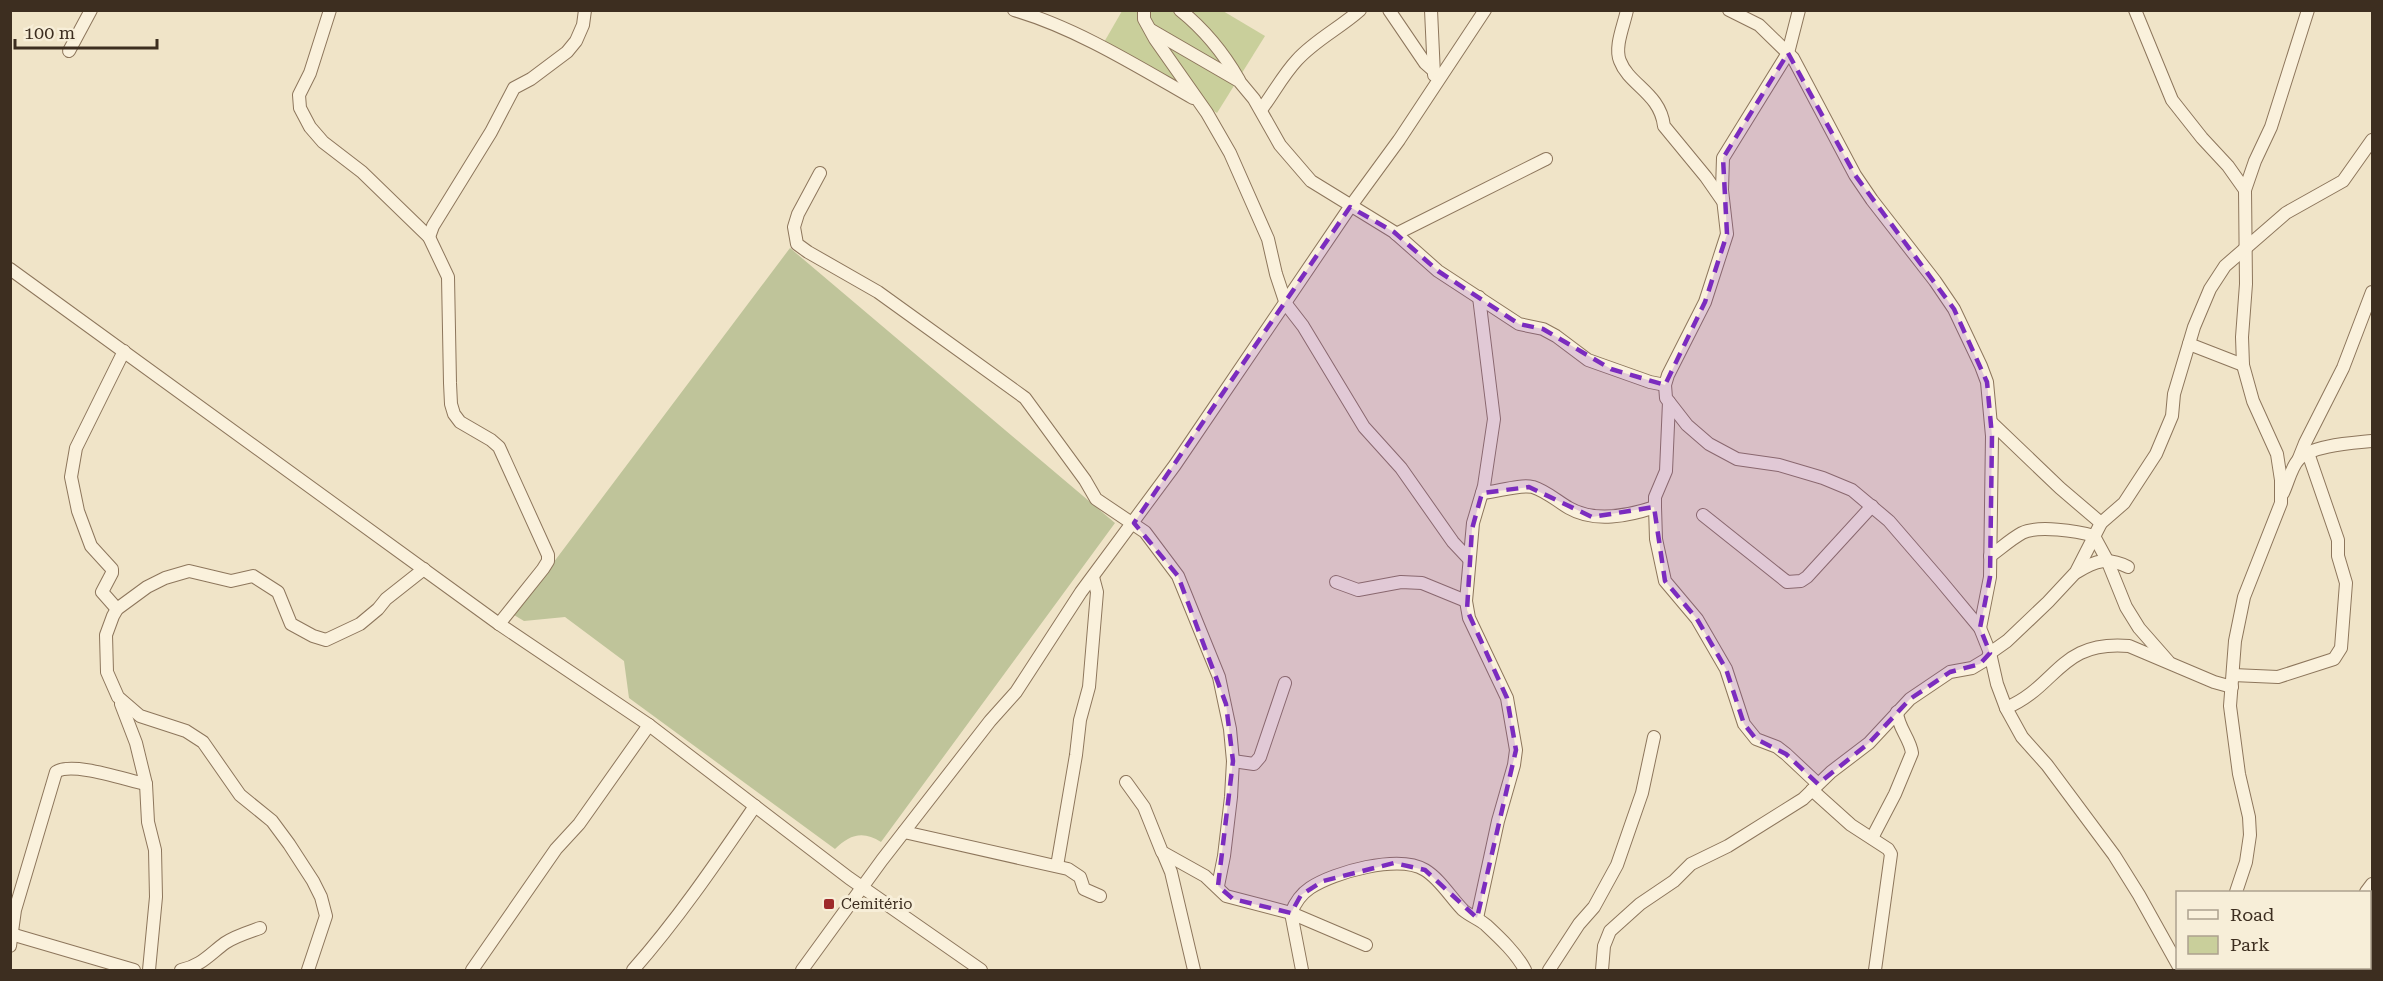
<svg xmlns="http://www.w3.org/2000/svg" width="2383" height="981" font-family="'Roboto Serif',serif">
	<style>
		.green { fill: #c9cf9b }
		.cemetery { fill: #bfc49a }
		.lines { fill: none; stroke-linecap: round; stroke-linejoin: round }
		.minor-casing { stroke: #8d765c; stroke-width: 14 }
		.minor { stroke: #faf1dc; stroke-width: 12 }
		.marked { fill: #7b2cbf; fill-opacity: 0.2; stroke: #7b2cbf; stroke-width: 4.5; stroke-dasharray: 12 8; stroke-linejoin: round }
		.poi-dot { fill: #9e2a2b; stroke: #f7eed8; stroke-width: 2 }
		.labels { text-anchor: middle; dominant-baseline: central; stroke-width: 6; stroke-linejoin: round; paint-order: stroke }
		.poi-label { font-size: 15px; fill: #3d2e20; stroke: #f7eed8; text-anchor: start }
	</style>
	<rect width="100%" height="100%" fill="#f0e4c8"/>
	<polygon class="green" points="1122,11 1223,11 1265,36 1217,113 1103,44"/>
	<path class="cemetery" d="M790 248 1115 523 881 842C863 830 849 835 835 849L629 698 624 661 565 617 524 621 514 615Z"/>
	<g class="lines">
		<defs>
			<g id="minor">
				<polyline points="330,10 310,73 299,95 300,108 310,127 323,142 362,172 429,237 448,277 450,383 451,404 454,414 460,422 491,440 499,447 548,555 548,561 543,569 499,624"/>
				<path d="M1014 10C1076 28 1137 66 1193 98"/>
				<polyline points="1144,10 1144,19 1155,39 1207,113 1230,153 1268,239 1276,274 1286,304 1303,326 1364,427 1401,468 1453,542 1468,558"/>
				<path d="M1180 10C1205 30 1223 52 1239 80"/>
				<polyline points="1389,10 1425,63 1434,71"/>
				<polyline points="1431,10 1434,75"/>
				<path d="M1627 10C1624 25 1614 47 1620 61 1629 85 1660 93 1664 126L1706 177 1722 200"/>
				<polyline points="1729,10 1759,25 1793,58 1855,175 1872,200 1935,281 1954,309 1981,366 1987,382 1992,436 1990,577 1980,628"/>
				<polyline points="1799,10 1788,53 1723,158 1722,190 1727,234 1705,302 1668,375 1665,385 1666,398 1687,425 1709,444 1737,459 1779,465 1823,478 1852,490 1889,521 1940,580 1980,628 1990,653 1997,684 2006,708 2022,737 2047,765 2114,855 2139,895 2178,965"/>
				<polyline points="2135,10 2172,100 2202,138 2228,166 2245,190 2246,284 2242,337 2243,365 2253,401 2277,454 2281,480 2281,503 2244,597 2235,641 2230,706 2239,774 2249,817 2250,835 2246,862 2236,892"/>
				<polyline points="1151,30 1239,81 1254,99 1280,145 1311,181 1394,232 1438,271 1519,324 1543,329 1556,336 1588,360 1650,382 1665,385"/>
				<polyline points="69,51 91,10"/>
				<path d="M1261 110C1273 94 1283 75 1297 60 1315 40 1340 28 1360 10"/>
				<polyline points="820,173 798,214 794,227 797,244 808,252 878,292 1025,398 1085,480 1096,499 1145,532 1178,576 1219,677 1230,729 1233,761 1231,797 1224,856 1218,886"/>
				<polyline points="2245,190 2255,161 2271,127 2308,10"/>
				<polyline points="1396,234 1546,159"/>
				<polyline points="429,237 433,226 491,132 514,88 531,79 567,52 576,41 583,25 585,10"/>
				<polyline points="10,269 499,624 649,725 849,878 981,970"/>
				<polyline points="2189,344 2243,365"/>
				<polyline points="1669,402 1666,471 1655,497 1655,507 1656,539 1665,581 1697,619 1726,669 1744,724 1756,739 1777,747 1786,754 1818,784"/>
				<polyline points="1991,422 2060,488 2101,523"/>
				<polyline points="2299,458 2305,443 2343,368 2372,292"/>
				<path d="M1482 493C1497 492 1519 484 1533 487 1546 491 1557 501 1569 508 1595 523 1628 516 1655 507"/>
				<path d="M2283 493C2288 483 2291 467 2299 459 2312 445 2354 443 2372 441"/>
				<polyline points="1703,515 1787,582 1801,581 1807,577 1872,506"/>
				<path d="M1990 556C2000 549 2011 539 2022 533 2038 525 2077 531 2094 536L2107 560 2126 607 2139 628 2168 661"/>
				<path d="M2077 572C2096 560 2108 557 2128 567"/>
				<polyline points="1336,582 1358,590 1401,582 1422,583 1466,601"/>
				<polyline points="117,609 102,592 112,573 112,569 91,546 78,511 71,477 76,448 124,351"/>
				<polyline points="2233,675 2278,677 2334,659 2341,648 2346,583 2338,556 2338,540 2308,453"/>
				<polyline points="121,704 136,743 146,784 148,822 155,850 156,897 149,970"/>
				<path d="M2006 708C2058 686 2059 640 2129 646L2214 682 2232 687"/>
				<polyline points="1233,761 1254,764 1260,757 1285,683"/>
				<polyline points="1126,782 1144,807 1162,852 1205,876 1226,896 1291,913 1366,945"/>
				<polyline points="1812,790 1851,825 1888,849 1891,854 1875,970"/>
				<polyline points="904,832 1068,869 1080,877 1084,889 1100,896"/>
				<path d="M1872 838 1895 794 1912 753C1910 738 1898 728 1897 712"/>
				<polyline points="1163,853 1171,872 1194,970"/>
				<polyline points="1057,866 1076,755 1080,720 1089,687 1097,592 1093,577"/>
				<polyline points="2366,892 2372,884"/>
				<polyline points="1477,918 1498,821 1514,765 1516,750 1507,698 1469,618 1466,601 1473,523 1484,486 1494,419 1479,297"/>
				<polyline points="11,934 134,970"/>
				<path d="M10 946 15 910 56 772C72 761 126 780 146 784"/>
				<path d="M181 970C201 966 210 954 225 943 235 936 249 932 260 928"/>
				<polyline points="308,970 326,916 321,897 313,881 289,844 272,821 240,795 203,742 186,731 140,716 118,697 107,672 106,635 113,616 117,609 147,587 165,578 189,571 231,581 253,576 278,592 291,624 313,636 326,640 360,624 378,609 386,599 424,569"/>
				<polyline points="472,970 556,849 579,824 649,725"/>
				<path d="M633 970C678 919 716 863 755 806"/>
				<polyline points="802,970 882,860 990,721 1016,692 1081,592 1175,465 1350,207 1399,140 1485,10"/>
				<path d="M1302 970 1291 913C1295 903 1301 894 1310 888 1334 872 1399 854 1425 870 1440 879 1451 898 1463 910 1470 916 1479 919 1486 925 1500 938 1517 954 1525 970"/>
				<polyline points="1549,970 1579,924 1594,907 1617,865 1642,793 1654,737"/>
				<polyline points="1602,970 1604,946 1610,931 1640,904 1674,881 1691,864 1728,846 1803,799 1831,772 1869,743 1910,699 1950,672 1972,668 1987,659 1990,653 2007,641 2048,602 2076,572 2101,523 2124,503 2156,454 2172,416 2174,394 2194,327 2210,289 2225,266 2286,213 2343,181 2372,140"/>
				<polyline points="2217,970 2217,968"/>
				<polyline points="2307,970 2309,968"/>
			</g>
		</defs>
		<use href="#minor" class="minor-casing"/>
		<use href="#minor" class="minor"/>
	</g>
	<path class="marked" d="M1788 53 1855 175 1954 309 1987 382 1992 436 1990 577 1980 628 1990 653 1980 664 1950 672 1910 699 1869 743 1818 784 1786 754 1756 739 1744 724 1726 669 1697 619 1665 581 1654 507 1592 517 1529 487 1482 493 1472 529 1467 610 1507 698 1516 750 1477 918 1425 870 1394 863 1323 881 1301 895 1291 913 1233 899 1218 886 1233 761 1226 704 1178 576 1134 523 1350 207 1394 232 1438 271 1519 324 1543 329 1611 369 1665 385 1705 302 1727 234 1723 158Z"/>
	<rect class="poi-dot" x="823" y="898" width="12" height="12" rx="3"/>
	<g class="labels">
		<g class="poi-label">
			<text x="841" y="904">Cemitério</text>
		</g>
	</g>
	<rect width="2383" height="981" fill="none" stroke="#3d2e20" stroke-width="24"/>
	<rect x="2176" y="891" width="195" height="78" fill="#f7eed8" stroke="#ada18e" stroke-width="1.5"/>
	<rect x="2188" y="910" width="30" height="9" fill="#faf1dc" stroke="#ada18e" stroke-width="1.5"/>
	<text x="2230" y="921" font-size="18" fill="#3d2e20">Road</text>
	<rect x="2188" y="936" width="30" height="18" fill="#c9cf9b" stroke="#ada18e" stroke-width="1.5"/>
	<text x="2230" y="951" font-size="18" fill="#3d2e20">Park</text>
	<path d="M15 39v9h142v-9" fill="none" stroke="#3d2e20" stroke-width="3"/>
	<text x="24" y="39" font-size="18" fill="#3d2e20" stroke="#f7eed8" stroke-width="4.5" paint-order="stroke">100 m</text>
</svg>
